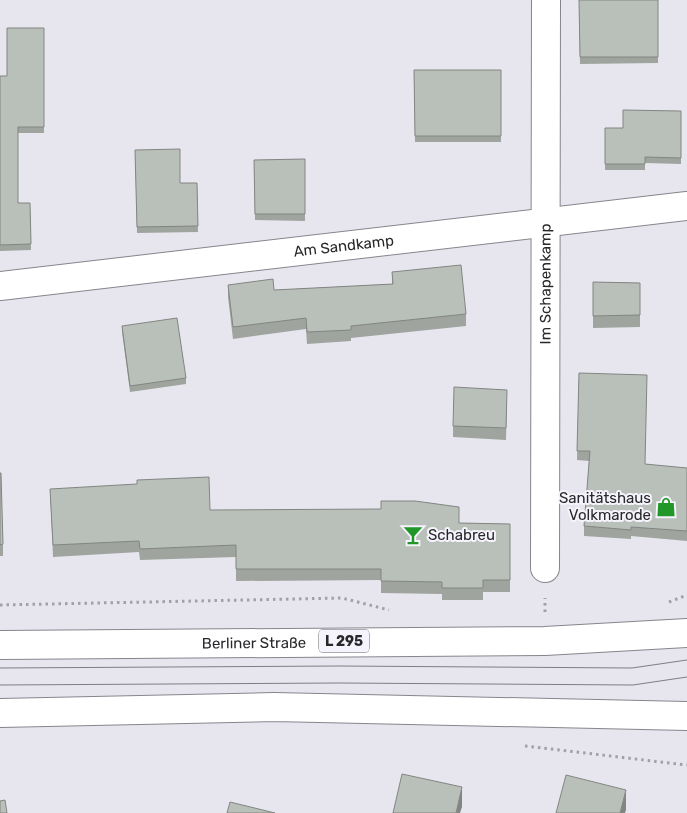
<svg xmlns="http://www.w3.org/2000/svg" width="687" height="813" font-family="Rubik,sans-serif">
	<style>
		.lines { fill: none; stroke-linecap: round; stroke-linejoin: round }
		.street-casing { stroke: #87858c; stroke-width: 30 }
		.primary-casing { stroke: #87858c; stroke-width: 30 }
		.path { stroke: #a1a0a6; stroke-width: 3; stroke-dasharray: 2.5 4; stroke-linecap: butt }
		.street { stroke: #fff; stroke-width: 28 }
		.primary { stroke: #fff; stroke-width: 28 }
		.tram { stroke: #7e7d82; stroke-width: 1 }
		.wall { fill: #9fa49f }
		.shaded-wall { fill: #828682 }
		.building { fill: #b9bfb9; stroke: #828682 }
		.labels { text-anchor: middle; dominant-baseline: central; stroke-width: 4; stroke-linejoin: round; paint-order: stroke }
		.shield { fill: #f5f3fb; stroke: #666469; stroke-width: 1 }
		.shield-label { font-size: 14px; font-weight: bold; fill: #28272a }
		.street-label { font-size: 15px; fill: #28272a; stroke: #f5f3fb }
		.poi-label { font-size: 15px; fill: #28272a; stroke: #f5f3fb; text-anchor: end }
	</style>
	<rect width="100%" height="100%" fill="#e7e6ee"/>
	<g class="lines">
		<defs>
			<g id="street">
				<path id="s1" d="M0 286 687 206"/>
				<path id="s2" d="M545 568 546 0"/>
			</g>
			<g id="primary">
				<path id="s3" d="M0 645 545 641 687 633"/>
				<polyline points="0,713 274,707 687,716"/>
			</g>
		</defs>
		<use href="#street" class="street-casing"/>
		<use href="#primary" class="primary-casing"/>
		<g class="path">
			<polyline points="669,602 687,595"/>
			<polyline points="0,605 342,598 389,610"/>
			<polyline points="545,612 545,598"/>
			<polyline points="525,746 687,765"/>
		</g>
		<use href="#street" class="street"/>
		<use href="#primary" class="primary"/>
		<g class="tram">
			<polyline points="0,668 339,666 632,668 687,660"/>
			<polyline points="0,685 339,683 633,685 687,677"/>
		</g>
	</g>
	<g class="wall">
		<polygon points="579,0 658,0 658,63 580,64"/>
		<polygon points="44,28 44,133 18,133 18,203 30,203 31,250 0,251 0,76 7,76"/>
		<polygon points="414,70 501,70 501,142 415,142"/>
		<polygon points="681,111 681,164 645,163 645,170 605,170 605,128 623,128"/>
		<polygon points="135,150 180,183 197,183 198,232 137,233"/>
		<polygon points="305,159 305,221 255,220 254,160"/>
		<polygon points="392,272 466,314 466,326 351,338 351,341 307,344 306,329 233,339 228,297 228,285 274,290 392,284"/>
		<polygon points="593,282 640,283 640,327 593,328"/>
		<polygon points="122,326 186,378 186,384 130,392 122,332"/>
		<polygon points="579,373 645,464 687,468 687,541 631,536 631,539 584,536 584,526 589,461 577,460"/>
		<polygon points="507,402 506,440 453,437 453,426"/>
		<polygon points="0,473 3,544 3,556 0,556"/>
		<polygon points="50,489 210,510 459,523 510,524 510,592 483,592 483,600 442,600 442,594 381,593 381,580 236,581 236,557 140,560 139,552 53,557"/>
	</g>
	<g class="shaded-wall">
		<polygon points="462,787 462,807 460,813 456,813"/>
		<polygon points="626,790 626,810 625,813 620,813"/>
	</g>
	<g class="building">
		<polygon points="579,0 658,0 658,57 580,57"/>
		<polygon points="7,28 44,28 44,127 18,127 18,203 30,203 31,244 0,245 0,76 7,76"/>
		<polygon points="414,70 501,70 501,136 415,136"/>
		<polygon points="623,110 681,111 681,158 645,157 645,164 605,164 605,128 623,128"/>
		<polygon points="180,149 180,183 197,183 198,226 137,227 135,150"/>
		<polygon points="305,159 305,214 255,214 254,160"/>
		<polygon points="461,265 466,314 351,326 351,330 307,332 306,318 233,327 228,285 273,279 274,290 393,284 392,272"/>
		<polygon points="593,282 640,283 640,315 593,316"/>
		<polygon points="177,318 186,378 130,386 122,326"/>
		<polygon points="579,373 647,375 645,464 687,468 687,531 631,527 631,530 584,526 590,451 577,451"/>
		<polygon points="454,387 507,390 506,428 453,426"/>
		<polygon points="0,473 1,473 3,544 0,545"/>
		<polygon points="209,477 210,510 381,509 381,501 415,501 459,507 459,523 510,524 510,580 483,580 483,588 442,588 442,582 381,581 381,569 236,569 236,545 140,549 139,541 53,545 50,489 137,484 137,480"/>
		<polygon points="402,774 462,787 456,813 393,813"/>
		<polygon points="566,775 626,790 620,813 556,813"/>
		<polygon points="5,800 7,813 0,813 0,801"/>
		<polygon points="230,802 275,813 227,813"/>
	</g>
	<defs>
		<symbol id="shop-bare" viewBox="-9 -9 18 18"><path d="M-5-2.5h2.3a2.7 3.5 0 0 1 5.4 0H5L5.5 6h-11ZM-1.5-2.5h3a1.5 2.3 0 0 0-3 0Z" fill="#219727" stroke="#f5f3fb" stroke-width="2.5" paint-order="stroke"/></symbol>
		<symbol id="bar-bare" viewBox="-9 -9 18 18"><path d="M-6-5H6L.8 .8V4.5H3.5V6h-7V4.5H-.8V.8Z" fill="#219727" stroke="#f5f3fb" stroke-width="2.5" paint-order="stroke"/></symbol>
	</defs>
	<g fill-rule="evenodd">
		<use href="#shop-bare" x="652" y="493" width="28" height="28"/>
		<use href="#bar-bare" x="399" y="521" width="28" height="28"/>
	</g>
	<g class="labels">
		<rect class="shield" x="319" y="629.5" width="50" height="23" rx="4"/>
		<g class="shield-label">
			<text x="344" y="641">L 295</text>
		</g>
		<g class="street-label">
			<text stroke="none"><textPath href="#s1" startOffset="346">Am Sandkamp</textPath></text>
			<text stroke="none"><textPath href="#s2" startOffset="284">Im Schapenkamp</textPath></text>
			<text stroke="none"><textPath href="#s3" startOffset="254">Berliner Straße</textPath></text>
		</g>
		<g class="poi-label">
			<text x="651" y="498">Sanitätshaus<tspan x="651" dy="17">Volkmarode</tspan></text>
			<text x="428" y="535" text-anchor="start">Schabreu</text>
		</g>
	</g>
</svg>
